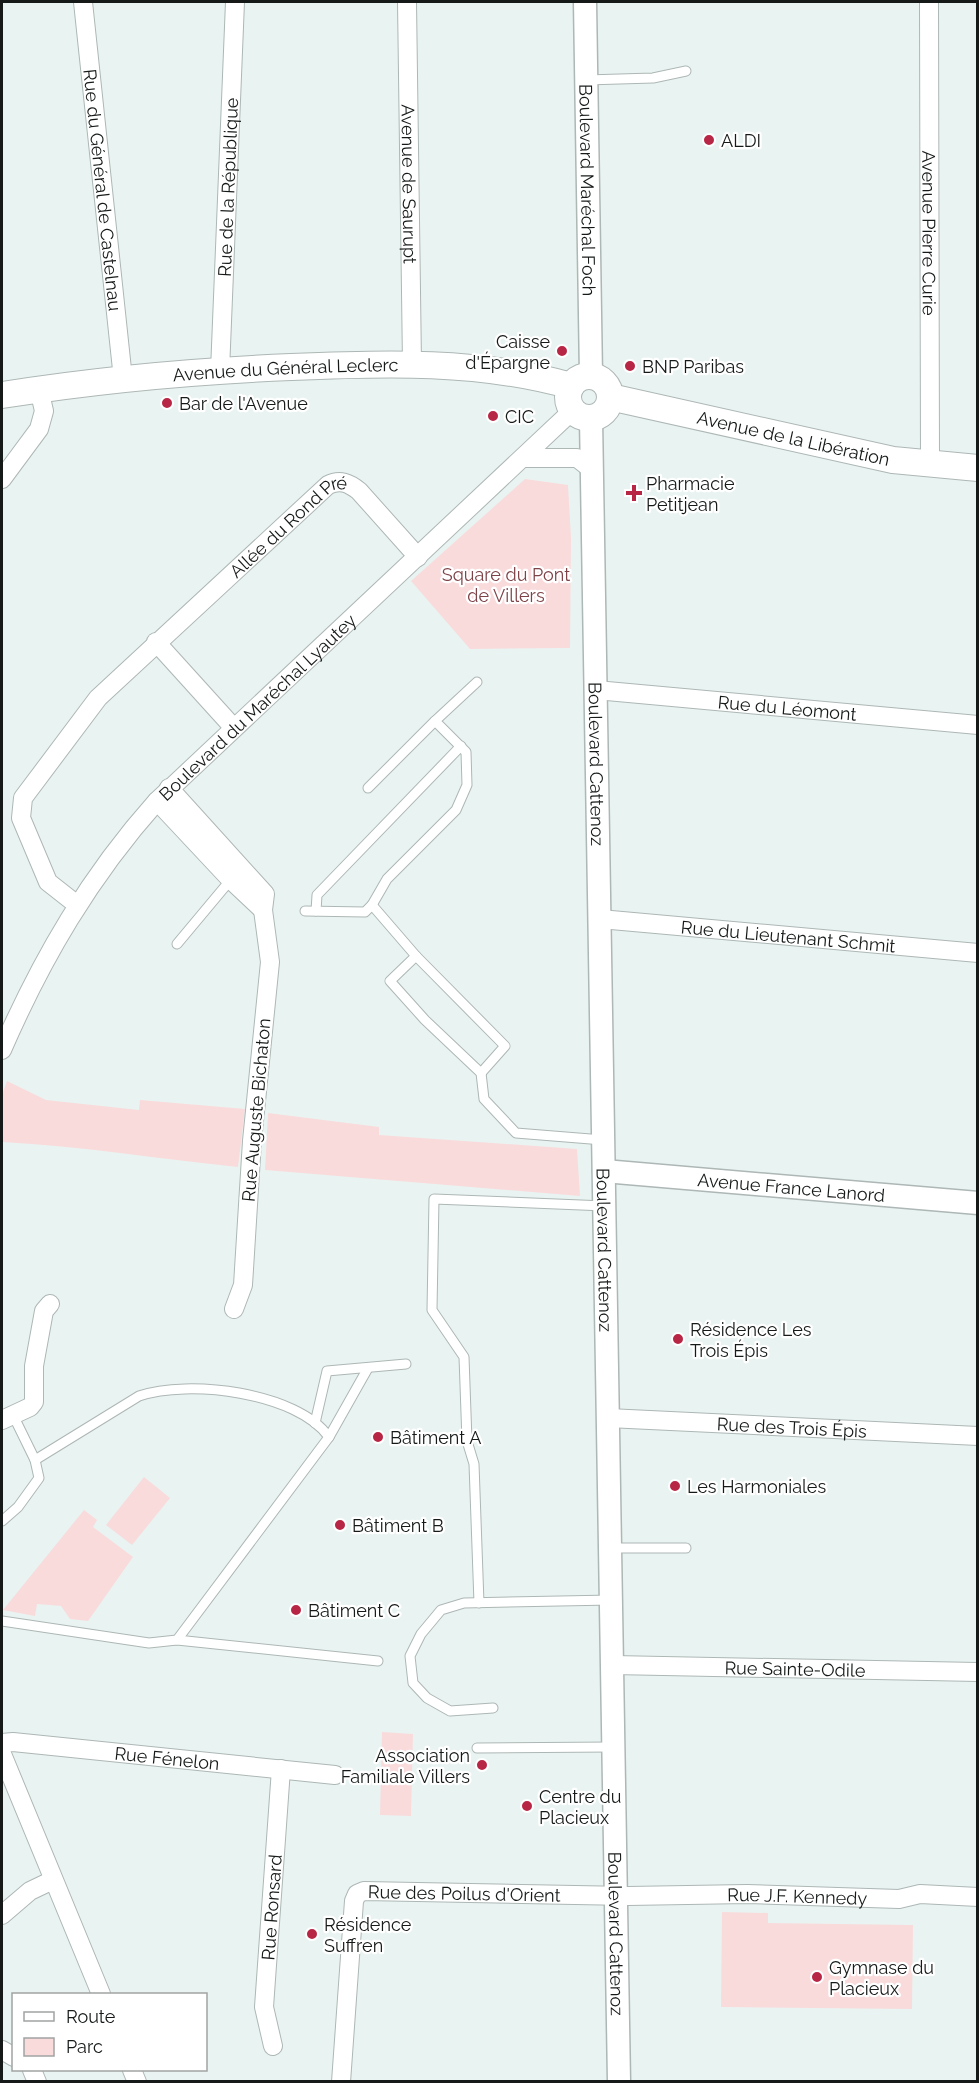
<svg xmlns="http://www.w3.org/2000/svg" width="979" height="2083" font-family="Raleway,sans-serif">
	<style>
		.green { fill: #f9dbdc }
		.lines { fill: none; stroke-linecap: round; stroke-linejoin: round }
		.service-casing { stroke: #adb7b5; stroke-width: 11 }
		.minor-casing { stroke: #adb7b5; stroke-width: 20 }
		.tertiary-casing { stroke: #adb7b5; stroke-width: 25 }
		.secondary-casing { stroke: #adb7b5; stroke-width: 28 }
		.service { stroke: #fff; stroke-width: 9 }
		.minor { stroke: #fff; stroke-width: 18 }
		.tertiary { stroke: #fff; stroke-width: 22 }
		.secondary { stroke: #fff; stroke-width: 26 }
		.poi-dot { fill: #b82645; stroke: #fff; stroke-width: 2 }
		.labels { text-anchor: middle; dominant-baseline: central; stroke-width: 4.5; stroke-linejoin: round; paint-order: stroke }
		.poi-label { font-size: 18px; fill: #151918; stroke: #fff; text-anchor: start }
		.street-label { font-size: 18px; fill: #151918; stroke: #fff }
		.park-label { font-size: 18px; fill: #7e4348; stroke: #fff }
	</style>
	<rect width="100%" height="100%" fill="#e9f4f2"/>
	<g class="green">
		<polygon points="525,479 568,485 571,538 570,648 470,649 411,581"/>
		<path d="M7 1081 46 1100 139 1110 140 1100 245 1109 238 1167C159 1159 81 1146 2 1142V1095Z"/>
		<polygon points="268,1113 379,1127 379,1135 577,1149 580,1196 265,1170"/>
		<polygon points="144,1477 170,1498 132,1545 106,1525"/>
		<polygon points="84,1510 97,1520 93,1527 133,1557 88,1621 70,1619 61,1606 37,1604 35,1616 3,1610"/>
		<polygon points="382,1732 413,1734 411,1816 380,1815"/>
		<polygon points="722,1912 768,1913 768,1923 913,1925 912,2009 721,2007"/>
	</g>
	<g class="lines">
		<defs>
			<g id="service">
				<polyline points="586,80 653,78 686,71"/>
				<polyline points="368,788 435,721"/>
				<polyline points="372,905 387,879 456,810 467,785 466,752 435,721 477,682"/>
				<polyline points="305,911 365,912 372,905 416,956 390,981 425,1020 481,1073 484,1099 516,1133 603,1140"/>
				<polyline points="316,911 317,895 461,746"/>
				<polyline points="177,944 233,877"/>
				<polyline points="416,956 505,1046 481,1073"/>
				<polyline points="315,1423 327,1371 406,1364"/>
				<polyline points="329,1437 368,1368"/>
				<polyline points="2,1521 18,1507 39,1478 35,1460 13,1415"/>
				<polyline points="611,1548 686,1548"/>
				<polyline points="479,1603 474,1464 467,1441 464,1357 432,1310 434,1199 605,1206"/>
				<path d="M2 1621 149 1643 177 1640 329 1437C297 1392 188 1379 139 1396L35 1460"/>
				<polyline points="177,1640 378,1661"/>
				<polyline points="493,1708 450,1711 427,1698 413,1683 410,1656 421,1634 441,1610 464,1603 612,1600"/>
				<polyline points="477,1748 612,1747"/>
			</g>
			<g id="minor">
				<path id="s1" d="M83 2 123 379"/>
				<path id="s2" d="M407 2 412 364"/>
				<path id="s3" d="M929 2 930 464"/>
				<path id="s4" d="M220 371 235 2"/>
				<polyline points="525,458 577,458 591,469"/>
				<polyline points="2,479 39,429 44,411 39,389"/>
				<polyline points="156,642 233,727"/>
				<path id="s5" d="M596 690 978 725"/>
				<polyline points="169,788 265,894 263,910 270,962 252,1141 243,1285 234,1309"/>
				<polyline points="157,801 231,880 263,910"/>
				<path id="s6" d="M76 904 48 882 21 818 23 798 98 698 328 485C340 479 349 483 359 491L418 557"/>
				<path id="s7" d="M600 919 978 953"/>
				<path id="s8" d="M2 1050C42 958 90 876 157 801L572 411"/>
				<path id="s9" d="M608 1418 978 1436"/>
				<polyline points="2,1420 30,1407 34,1402 34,1366 44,1311 50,1304"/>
				<path id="s10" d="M613 1665 978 1672"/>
				<path id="s11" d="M2 1743 13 1742 335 1775"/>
				<polyline points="2,1754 101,1994"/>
				<polyline points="2,1915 30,1891 53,1880"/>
				<path id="s12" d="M273 2046 264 2007 281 1769"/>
				<polyline points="2,2050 14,2057"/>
				<polyline points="32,2070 37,2082"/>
				<polyline points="132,2070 137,2082"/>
				<path id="s13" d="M341 2082 354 1901 357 1894 364 1891 628 1896 747 1894 899 1899 920 1894 978 1897"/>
			</g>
			<g id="tertiary">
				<path id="s14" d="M585 2 591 376"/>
				<path id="s15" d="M591 419 619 2082"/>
				<path id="s16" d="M604 1171 978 1203"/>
			</g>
			<g id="secondary">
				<circle cx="589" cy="397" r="21"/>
				<path id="s17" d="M2 395C97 380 194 371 291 367 384 363 480 360 571 386"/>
				<path id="s18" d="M610 397 893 460 978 468"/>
			</g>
		</defs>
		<use href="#service" class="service-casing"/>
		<use href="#minor" class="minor-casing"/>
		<use href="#tertiary" class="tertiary-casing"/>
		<use href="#secondary" class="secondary-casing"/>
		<use href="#service" class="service"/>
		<use href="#minor" class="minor"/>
		<use href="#tertiary" class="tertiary"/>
		<use href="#secondary" class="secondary"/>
	</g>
	<g class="poi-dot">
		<circle cx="709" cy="140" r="6"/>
		<circle cx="562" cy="351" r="6"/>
		<circle cx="630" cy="366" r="6"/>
		<circle cx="167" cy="403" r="6"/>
		<circle cx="493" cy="416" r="6"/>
		<path d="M631 484h6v6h6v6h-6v6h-6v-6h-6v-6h6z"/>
		<circle cx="678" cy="1339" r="6"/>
		<circle cx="378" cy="1437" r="6"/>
		<circle cx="675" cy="1486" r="6"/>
		<circle cx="340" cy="1525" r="6"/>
		<circle cx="296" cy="1610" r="6"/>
		<circle cx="482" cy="1765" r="6"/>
		<circle cx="527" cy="1806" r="6"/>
		<circle cx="312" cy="1934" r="6"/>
		<circle cx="817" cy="1977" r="6"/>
	</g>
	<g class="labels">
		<g class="poi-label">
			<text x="721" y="140">ALDI</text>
			<text x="550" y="341" text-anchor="end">Caisse<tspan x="550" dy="21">d'Épargne</tspan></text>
			<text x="642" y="366">BNP Paribas</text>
			<text x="179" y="403">Bar de l'Avenue</text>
			<text x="505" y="416">CIC</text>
			<text x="646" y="483">Pharmacie<tspan x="646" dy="21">Petitjean</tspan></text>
			<text x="690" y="1329">Résidence Les<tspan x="690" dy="21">Trois Épis</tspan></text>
			<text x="390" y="1437">Bâtiment A</text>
			<text x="687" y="1486">Les Harmoniales</text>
			<text x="352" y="1525">Bâtiment B</text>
			<text x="308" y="1610">Bâtiment C</text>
			<text x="470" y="1755" text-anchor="end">Association<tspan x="470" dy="21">Familiale Villers</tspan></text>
			<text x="539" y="1796">Centre du<tspan x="539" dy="21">Placieux</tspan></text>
			<text x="324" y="1924">Résidence<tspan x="324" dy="21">Suffren</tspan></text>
			<text x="829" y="1967">Gymnase du<tspan x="829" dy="21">Placieux</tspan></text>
		</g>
		<g class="street-label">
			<text stroke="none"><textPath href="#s2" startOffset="182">Avenue de Saurupt</textPath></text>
			<text stroke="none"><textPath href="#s4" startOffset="184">Rue de la République</textPath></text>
			<text stroke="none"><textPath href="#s14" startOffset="188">Boulevard Maréchal Foch</textPath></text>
			<text stroke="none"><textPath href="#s1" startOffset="189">Rue du Général de Castelnau</textPath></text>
			<text stroke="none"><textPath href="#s3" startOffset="231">Avenue Pierre Curie</textPath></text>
			<text stroke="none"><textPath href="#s17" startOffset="285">Avenue du Général Leclerc</textPath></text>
			<text stroke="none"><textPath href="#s18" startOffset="188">Avenue de la Libération</textPath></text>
			<text stroke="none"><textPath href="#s6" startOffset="508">Allée du Rond Pré</textPath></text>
			<text stroke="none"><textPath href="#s8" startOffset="432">Boulevard du Maréchal Lyautey</textPath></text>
			<text stroke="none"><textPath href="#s5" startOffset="192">Rue du Léomont</textPath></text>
			<text stroke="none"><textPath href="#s15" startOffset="345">Boulevard Cattenoz</textPath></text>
			<text stroke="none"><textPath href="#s7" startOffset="189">Rue du Lieutenant Schmit</textPath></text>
			<text transform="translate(256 1110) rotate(-85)">Rue Auguste Bichaton</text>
			<text stroke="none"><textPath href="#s16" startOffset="188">Avenue France Lanord</textPath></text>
			<text stroke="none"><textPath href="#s15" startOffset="831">Boulevard Cattenoz</textPath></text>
			<text stroke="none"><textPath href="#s9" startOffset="184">Rue des Trois Épis</textPath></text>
			<text stroke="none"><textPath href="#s10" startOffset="182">Rue Sainte-Odile</textPath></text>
			<text stroke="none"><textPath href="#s11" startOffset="166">Rue Fénelon</textPath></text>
			<text stroke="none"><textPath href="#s13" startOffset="297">Rue des Poilus d'Orient</textPath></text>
			<text stroke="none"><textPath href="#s13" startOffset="630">Rue J.F. Kennedy</textPath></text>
			<text stroke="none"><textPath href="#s12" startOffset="140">Rue Ronsard</textPath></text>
			<text stroke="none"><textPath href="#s15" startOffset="1515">Boulevard Cattenoz</textPath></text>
		</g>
		<g class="park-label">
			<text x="506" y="574">Square du Pont<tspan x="506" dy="21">de Villers</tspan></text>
		</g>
	</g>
	<rect width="979" height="2083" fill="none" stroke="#151918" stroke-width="6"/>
	<rect x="12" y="1993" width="195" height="78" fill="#ffffff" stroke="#a1a3a3" stroke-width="1.5"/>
	<rect x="24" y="2012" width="30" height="9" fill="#ffffff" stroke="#a1a3a3" stroke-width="1.5"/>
	<text x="66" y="2023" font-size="18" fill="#151918">Route</text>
	<rect x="24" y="2038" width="30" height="18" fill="#f9dbdc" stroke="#a1a3a3" stroke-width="1.5"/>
	<text x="66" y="2053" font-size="18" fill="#151918">Parc</text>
</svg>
